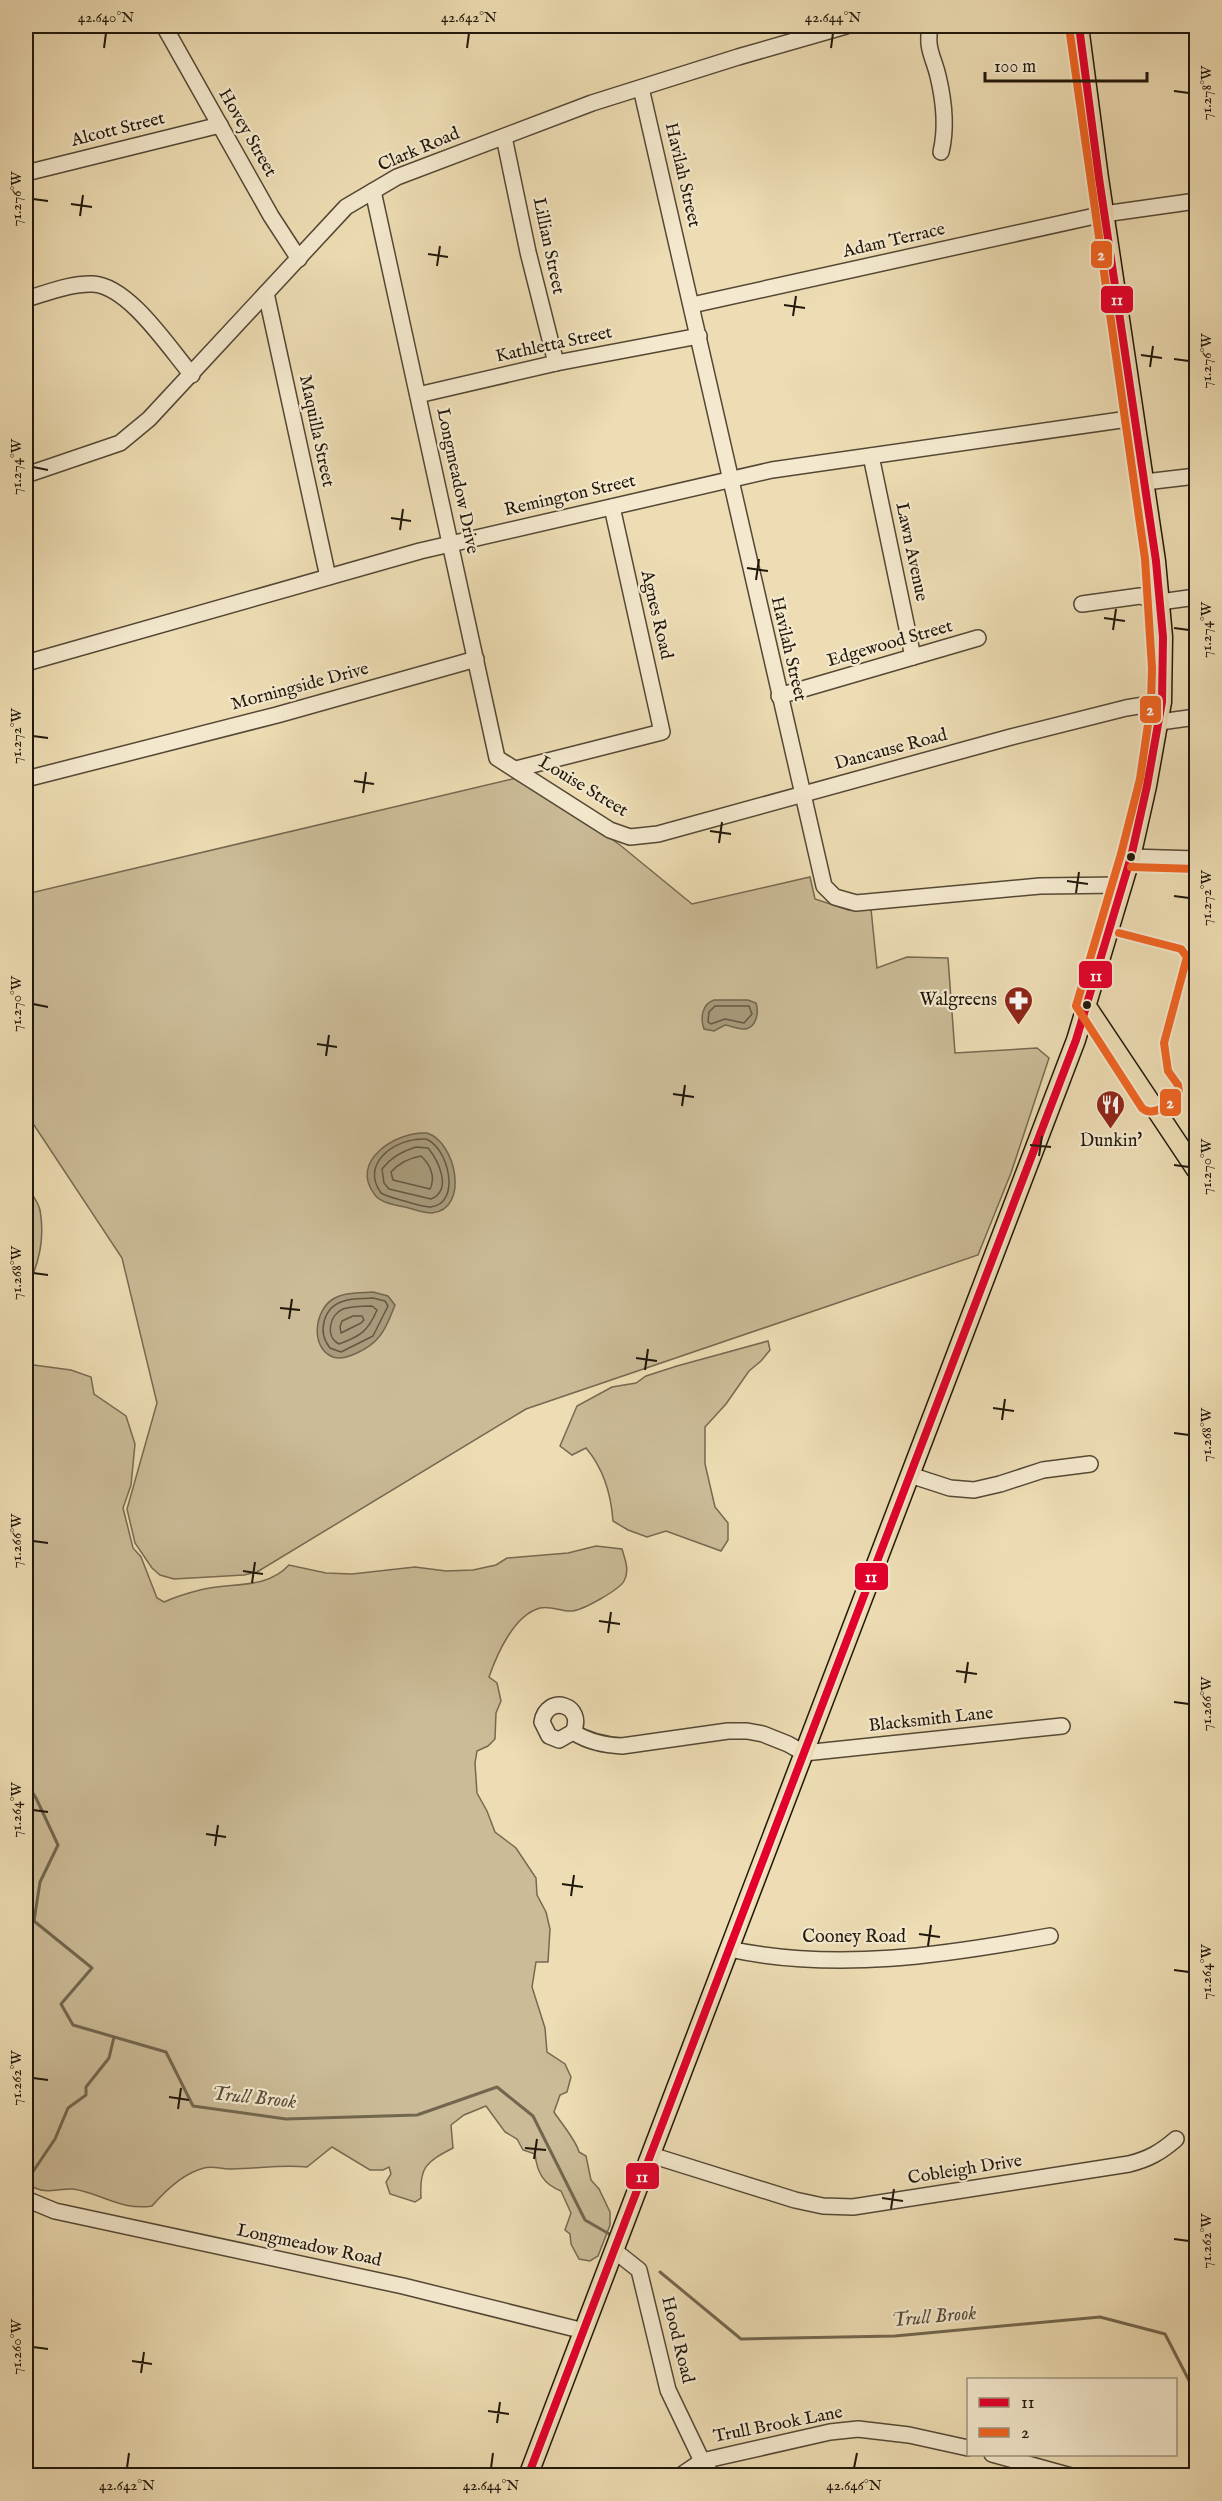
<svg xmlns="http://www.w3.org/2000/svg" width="1222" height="2501" font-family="'IM FELL English',serif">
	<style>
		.green { fill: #cbbb97; stroke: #766951; stroke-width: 1.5 }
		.water { fill: #a89a7b; stroke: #72664e; stroke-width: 1.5 }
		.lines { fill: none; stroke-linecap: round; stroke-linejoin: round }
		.shore { stroke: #645843; stroke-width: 1.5 }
		.stream { stroke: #72664e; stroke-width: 3 }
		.minor-casing { stroke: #544835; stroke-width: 18 }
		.major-casing { stroke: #20170b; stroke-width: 21 }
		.minor { stroke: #f4e9ce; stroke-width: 15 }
		.major { stroke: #eeddb4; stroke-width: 18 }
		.bus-1-casing { stroke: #f4e9ce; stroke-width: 12 }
		.bus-2-casing { stroke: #f4e9ce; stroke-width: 12 }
		.bus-1 { stroke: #e4002b; stroke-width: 8 }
		.bus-2 { stroke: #f26522; stroke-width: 8 }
		.ticks { fill: none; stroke: #20170b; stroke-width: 2 }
		.bus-dot { fill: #20170b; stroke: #f4e9ce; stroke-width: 2 }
		.labels { text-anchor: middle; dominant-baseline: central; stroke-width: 4.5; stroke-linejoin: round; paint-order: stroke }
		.street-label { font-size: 18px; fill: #20170b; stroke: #f4e9ce }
		.poi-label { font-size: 18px; fill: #20170b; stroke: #f4e9ce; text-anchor: end }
		.water-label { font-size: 20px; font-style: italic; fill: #564b38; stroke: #f4e9ce }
		.line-badge { stroke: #f4e9ce; stroke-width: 2 }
		.badge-label { font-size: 16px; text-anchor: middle; font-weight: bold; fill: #fff }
		.neatline { fill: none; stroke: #20170b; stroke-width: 2 }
		.ticks-label { font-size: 15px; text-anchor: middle; fill: #20170b }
	</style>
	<rect width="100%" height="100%" fill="#eeddb4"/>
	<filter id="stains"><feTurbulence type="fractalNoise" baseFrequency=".00333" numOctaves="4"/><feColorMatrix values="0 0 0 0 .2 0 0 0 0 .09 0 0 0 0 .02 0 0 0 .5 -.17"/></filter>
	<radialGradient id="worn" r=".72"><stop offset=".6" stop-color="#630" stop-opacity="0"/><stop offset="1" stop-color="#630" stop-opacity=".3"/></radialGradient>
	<g class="green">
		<polygon points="521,777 620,845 692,904 810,877 815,899 848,910 871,909 877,968 907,957 948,958 955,1053 1037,1048 1049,1058 1011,1173 978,1255 526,1409 257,1572 244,1575 174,1579 160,1575 152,1568 135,1543 127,1509 157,1403 122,1258 26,1113 26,894"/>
		<path d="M26 1185C30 1192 38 1201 40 1210 45 1238 39 1265 26 1289Z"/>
		<path d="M768 1341 770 1350 761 1361 749 1371 726 1404 705 1427V1464L715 1507 728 1523V1540L721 1551 666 1531 647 1537 628 1530 613 1521C611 1494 604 1469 586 1448L572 1455 560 1446 577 1406 612 1387 636 1383 646 1376 677 1366Z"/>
		<path d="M26 1364 71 1370 91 1377 94 1394 126 1416 135 1444 131 1485 123 1508 133 1548 141 1557 157 1598 164 1602C175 1597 188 1593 200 1590 231 1582 266 1590 289 1565L326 1573 352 1574 415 1567 446 1571 473 1570 496 1565 507 1558 568 1553 596 1546 622 1549C625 1560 630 1570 624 1581 619 1590 583 1610 572 1611 562 1612 550 1605 540 1608 514 1615 497 1654 489 1677L497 1683 501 1701 496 1713 495 1739 488 1746 477 1751 475 1763 477 1793 487 1811 495 1832 516 1848 536 1878 537 1895 546 1912 550 1929 548 1962H536L532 1987 545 2028 547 2052 565 2064 571 2077 567 2092 560 2095 554 2112C561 2123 576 2140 579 2152L586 2156 591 2180 599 2189 610 2212V2225L598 2256 590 2261 579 2259 571 2244 570 2234 565 2230 571 2213 561 2191C543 2184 537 2172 535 2154L523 2150 517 2139 505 2132 486 2106 464 2115 451 2125 453 2148C426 2162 419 2167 421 2198L415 2202 390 2194 386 2182 391 2174 389 2167 383 2170H370L332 2147 307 2167C281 2164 257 2169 232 2169 223 2170 213 2165 204 2168 184 2173 165 2191 152 2206 121 2211 101 2193 73 2189 60 2188 48 2194 35 2188 31 2186 29 2181 26 2179Z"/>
	</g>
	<g class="water">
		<path d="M714 1000H748L756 1003C759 1012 757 1026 746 1029 740 1030 731 1026 725 1025L714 1031 704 1029C700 1018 702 1004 714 1000Z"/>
		<path d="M427 1133C456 1142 470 1209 432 1213 423 1213 413 1209 405 1207 395 1205 381 1203 375 1195 348 1161 397 1131 427 1133Z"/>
		<path d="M373 1292 388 1296 395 1305C391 1315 386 1330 378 1338 371 1347 345 1362 333 1357 310 1348 314 1311 333 1299 345 1292 360 1293 373 1292Z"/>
	</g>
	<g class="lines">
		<g class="shore">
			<polygon points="715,1006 749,1006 752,1014 744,1023 725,1019 711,1024 708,1022 709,1012"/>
			<path d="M426 1139C448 1147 462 1203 431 1207 424 1207 415 1204 408 1202 399 1199 390 1198 381 1193 359 1163 397 1137 426 1139Z"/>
			<path d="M416 1147 428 1148C438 1160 453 1190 431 1199L389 1189 384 1183 382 1169C391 1157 402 1151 416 1147Z"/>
			<path d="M421 1156C430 1164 436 1177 430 1189L393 1180 391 1172C399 1163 409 1158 421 1156Z"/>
			<path d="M373 1298 385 1301 388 1306 373 1336 341 1352 330 1348C317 1332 323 1307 344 1301 353 1298 364 1299 373 1298Z"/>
			<path d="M372 1306 377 1310C368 1331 361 1336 339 1344 325 1337 329 1315 343 1309 352 1306 363 1306 372 1306Z"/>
			<polygon points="353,1316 362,1316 364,1320 361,1323 341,1333 340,1327 342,1321"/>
		</g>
		<g class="stream">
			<polyline points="26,1782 36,1798 58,1845 40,1882 34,1921 92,1968 61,2004 73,2025 166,2052 193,2106 286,2119 417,2115 497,2087 533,2116 585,2220 611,2235"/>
			<polyline points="26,2178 32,2173 55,2139 68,2108 86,2095 86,2087 109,2058 114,2037"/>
			<polyline points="660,2272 741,2339 895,2336 1100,2317 1165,2334 1196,2394"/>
		</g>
		<defs>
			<g id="minor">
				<polyline points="164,26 271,216 299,259"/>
				<path d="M930 26C926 50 933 55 938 76 944 101 947 127 941 152"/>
				<polyline points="641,88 824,886 835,897 856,903 1040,886 1122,885"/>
				<polyline points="504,137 528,252 556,363"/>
				<polyline points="26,173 220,125"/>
				<polyline points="373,191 497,758 610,830 630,837 658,834 1011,737 1126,708 1162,702"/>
				<polyline points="266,293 328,577"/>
				<path d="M26 299C47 293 71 283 93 284 129 286 169 348 192 375"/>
				<polyline points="692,305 1104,214 1196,201"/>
				<polyline points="418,395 556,363 699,336"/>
				<polyline points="871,456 913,657"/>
				<polyline points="26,475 120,443 149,419 346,207 397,177 592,103 738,57 846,26"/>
				<polyline points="1145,482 1196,476"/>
				<polyline points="1082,604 1140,596 1160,602 1196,597"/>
				<polyline points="26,663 420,551 772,470 1135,418"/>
				<polyline points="779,696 978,638"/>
				<polyline points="1160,722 1196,717"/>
				<polyline points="516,769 662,732 612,507"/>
				<polyline points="26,779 277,715 476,659"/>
				<polyline points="1131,857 1196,859"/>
				<polyline points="910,1475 950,1488 974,1490 1000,1484 1043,1470 1090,1464"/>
				<path d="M573 1732 559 1740 549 1736 542 1722C547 1693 586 1705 573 1732 589 1742 604 1745 622 1746L728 1731H747L763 1734 788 1744 804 1753 1062 1726"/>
				<path d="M729 1949C836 1972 945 1955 1050 1936"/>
				<path d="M651 2155 795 2200 823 2206 853 2207 1129 2164C1149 2159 1161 2152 1176 2139"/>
				<polyline points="26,2199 55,2211 403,2286 584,2331"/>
				<polyline points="615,2251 639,2270 668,2390 702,2461 713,2476"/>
				<polyline points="992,2454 1071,2476"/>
				<polyline points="680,2476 702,2461 830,2432 858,2429 909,2435 968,2448"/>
			</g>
			<g id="major">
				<polyline points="1086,1005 1196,1170"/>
				<polyline points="528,2476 1076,1040 1131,857 1147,786 1162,702 1163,637 1156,561 1099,178 1079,26"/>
			</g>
		</defs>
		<use href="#minor" class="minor-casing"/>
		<use href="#major" class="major-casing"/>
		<use href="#minor" class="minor"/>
		<use href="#major" class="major"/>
		<defs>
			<polyline id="bus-1" points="528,2476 1076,1040 1131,857 1147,786 1162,702 1163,637 1156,561 1099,178 1079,26"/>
			<g id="bus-2">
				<path d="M1069 27 1145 559 1152 668 1151 704 1140 779 1121 854 1076 1006 1142 1108C1153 1118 1174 1103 1179 1092L1178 1085 1168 1071 1164 1043 1187 957 1181 949 1119 933"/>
				<polyline points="1131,867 1196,869"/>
			</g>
		</defs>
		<use href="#bus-1" class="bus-1-casing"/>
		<use href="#bus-2" class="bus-2-casing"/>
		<use href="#bus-1" class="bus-1"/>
		<use href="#bus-2" class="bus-2"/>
	</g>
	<path class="ticks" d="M104 48 106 33M467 48 469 33M831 48 833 33M1174 91 1189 93M33 199 48 201M71 204 92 207M80 216 83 195M428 254 448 257M437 266 440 246M784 305 805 308M793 316 796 296M1141 355 1162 358M1174 359 1189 361M1150 367 1153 346M33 467 48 470M391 518 411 521M400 530 403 509M747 568 768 571M756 580 759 559M1104 618 1125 621M1174 628 1189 630M1113 630 1116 609M33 736 48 738M354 781 374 784M363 793 366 772M710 831 731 834M719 843 722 822M1067 881 1088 884M1076 893 1079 872M1174 896 1189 898M33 1004 48 1007M317 1044 337 1047M326 1056 329 1035M673 1094 694 1097M682 1106 685 1085M1030 1145 1051 1147M1039 1156 1042 1136M1174 1165 1189 1167M33 1273 48 1275M280 1308 300 1310M289 1319 292 1299M636 1358 657 1361M645 1370 648 1349M993 1408 1014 1411M1002 1420 1005 1399M1174 1433 1189 1435M33 1541 48 1543M243 1571 263 1574M252 1583 255 1562M599 1621 620 1624M608 1633 611 1612M956 1671 977 1674M965 1683 968 1662M1174 1702 1189 1704M33 1810 48 1812M206 1834 226 1837M215 1846 218 1825M562 1884 583 1887M571 1896 574 1875M919 1934 940 1937M928 1946 931 1925M1174 1970 1189 1972M33 2078 48 2080M169 2097 189 2100M178 2109 181 2088M525 2148 546 2150M534 2159 537 2139M882 2198 903 2201M891 2209 894 2189M1174 2239 1189 2241M33 2347 48 2349M132 2361 152 2364M141 2373 144 2352M488 2411 509 2414M497 2423 500 2402M127 2468 129 2453M491 2468 493 2453M854 2468 857 2453"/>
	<defs>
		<symbol id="pharmacy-pin" viewBox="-11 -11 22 30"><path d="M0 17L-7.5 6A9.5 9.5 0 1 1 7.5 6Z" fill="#8f2418" stroke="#f4e9ce"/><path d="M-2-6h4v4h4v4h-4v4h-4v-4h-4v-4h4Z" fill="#fff"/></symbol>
		<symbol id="restaurant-pin" viewBox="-11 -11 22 30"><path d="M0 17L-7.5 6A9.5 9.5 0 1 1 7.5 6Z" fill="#8f2418" stroke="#f4e9ce"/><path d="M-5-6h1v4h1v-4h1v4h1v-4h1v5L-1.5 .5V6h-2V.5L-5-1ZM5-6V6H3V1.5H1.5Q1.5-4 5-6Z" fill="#fff"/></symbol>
	</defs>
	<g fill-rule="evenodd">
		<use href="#pharmacy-pin" x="1002" y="984" width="33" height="45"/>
		<use href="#restaurant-pin" x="1094" y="1088" width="33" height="45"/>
	</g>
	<g class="bus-dot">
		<circle cx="1131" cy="857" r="5"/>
		<circle cx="1087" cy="1005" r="5"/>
	</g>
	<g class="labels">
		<g class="street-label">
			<text transform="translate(118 130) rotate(-14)">Alcott Street</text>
			<text transform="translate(247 133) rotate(60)">Hovey Street</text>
			<text transform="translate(419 150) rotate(-23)">Clark Road</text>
			<text transform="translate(682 175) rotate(77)">Havilah Street</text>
			<text transform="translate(894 241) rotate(-13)">Adam Terrace</text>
			<text transform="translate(548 246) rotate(78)">Lillian Street</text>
			<text transform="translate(554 345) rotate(-12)">Kathletta Street</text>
			<text transform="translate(316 431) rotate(78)">Maquilla Street</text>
			<text transform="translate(457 481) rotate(78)">Longmeadow Drive</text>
			<text transform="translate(570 496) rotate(-13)">Remington Street</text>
			<text transform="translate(911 552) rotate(78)">Lawn Avenue</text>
			<text transform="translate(656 615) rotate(77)">Agnes Road</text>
			<text transform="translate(890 644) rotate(-16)">Edgewood Street</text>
			<text transform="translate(788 649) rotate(77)">Havilah Street</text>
			<text transform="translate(300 687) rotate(-15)">Morningside Drive</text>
			<text transform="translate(891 750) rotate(-15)">Dancause Road</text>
			<text transform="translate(583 787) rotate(31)">Louise Street</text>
			<text transform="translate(931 1720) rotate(-6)">Blacksmith Lane</text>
			<text x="854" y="1937">Cooney Road</text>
			<text transform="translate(965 2170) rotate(-9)">Cobleigh Drive</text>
			<text transform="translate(309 2246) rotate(12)">Longmeadow Road</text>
			<text transform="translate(677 2340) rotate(76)">Hood Road</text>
			<text transform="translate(778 2425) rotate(-11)">Trull Brook Lane</text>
		</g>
		<g class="poi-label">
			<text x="997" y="1000">Walgreens</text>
			<text x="1111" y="1141" text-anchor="middle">Dunkin'</text>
		</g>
		<g class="water-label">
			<text transform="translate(254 2098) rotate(6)">Trull Brook</text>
			<text transform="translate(934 2317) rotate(-5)">Trull Brook</text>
		</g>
	</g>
	<g class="line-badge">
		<rect x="1090" y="240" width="23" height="29" rx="6" fill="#f26522"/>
		<rect x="1100" y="285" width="34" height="29" rx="6" fill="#e4002b"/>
		<rect x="1139" y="695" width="23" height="29" rx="6" fill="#f26522"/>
		<rect x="1078" y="960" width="35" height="29" rx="6" fill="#e4002b"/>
		<rect x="1159" y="1088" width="23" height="29" rx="6" fill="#f26522"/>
		<rect x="854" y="1562" width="35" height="29" rx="6" fill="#e4002b"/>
		<rect x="625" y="2162" width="35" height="28" rx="6" fill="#e4002b"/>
	</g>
	<g class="badge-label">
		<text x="1101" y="260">2</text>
		<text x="1117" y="305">11</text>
		<text x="1150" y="715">2</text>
		<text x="1096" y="981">11</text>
		<text x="1170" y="1108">2</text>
		<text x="871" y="1582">11</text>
		<text x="642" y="2182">11</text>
	</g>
	<rect width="1222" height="2501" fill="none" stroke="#eeddb4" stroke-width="66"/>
	<rect x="967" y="2378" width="210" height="78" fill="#f4e9ce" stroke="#9f9580" stroke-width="1.5"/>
	<rect x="979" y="2398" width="30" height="9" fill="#e4002b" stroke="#9f9580" stroke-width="1.5"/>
	<text x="1021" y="2408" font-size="18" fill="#20170b">11</text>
	<rect x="979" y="2428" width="30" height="9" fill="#f26522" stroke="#9f9580" stroke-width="1.5"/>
	<text x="1021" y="2438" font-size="18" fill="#20170b">2</text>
	<path d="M985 72v9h162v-9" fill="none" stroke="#20170b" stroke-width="3"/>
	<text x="994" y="72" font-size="18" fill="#20170b" stroke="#f4e9ce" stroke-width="4.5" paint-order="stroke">100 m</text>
	<rect x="33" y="33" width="1156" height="2435" class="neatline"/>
	<g class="ticks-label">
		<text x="106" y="22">42.640°N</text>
		<text x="469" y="22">42.642°N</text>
		<text x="833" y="22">42.644°N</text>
		<text transform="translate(1206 93) rotate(-90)" y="5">71.278°W</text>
		<text transform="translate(16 199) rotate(-90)" y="5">71.276°W</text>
		<text transform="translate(1206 361) rotate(-90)" y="5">71.276°W</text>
		<text transform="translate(16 467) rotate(-90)" y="5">71.274°W</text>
		<text transform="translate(1206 630) rotate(-90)" y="5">71.274°W</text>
		<text transform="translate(16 736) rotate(-90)" y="5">71.272°W</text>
		<text transform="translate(1206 898) rotate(-90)" y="5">71.272°W</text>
		<text transform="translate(16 1004) rotate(-90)" y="5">71.270°W</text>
		<text transform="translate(1206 1167) rotate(-90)" y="5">71.270°W</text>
		<text transform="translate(16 1273) rotate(-90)" y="5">71.268°W</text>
		<text transform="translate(1206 1435) rotate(-90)" y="5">71.268°W</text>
		<text transform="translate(16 1541) rotate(-90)" y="5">71.266°W</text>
		<text transform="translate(1206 1704) rotate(-90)" y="5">71.266°W</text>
		<text transform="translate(16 1810) rotate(-90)" y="5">71.264°W</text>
		<text transform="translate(1206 1972) rotate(-90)" y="5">71.264°W</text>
		<text transform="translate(16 2078) rotate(-90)" y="5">71.262°W</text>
		<text transform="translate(1206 2241) rotate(-90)" y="5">71.262°W</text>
		<text transform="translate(16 2347) rotate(-90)" y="5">71.260°W</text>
		<text x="127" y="2490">42.642°N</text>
		<text x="491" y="2490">42.644°N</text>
		<text x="854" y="2490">42.646°N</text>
	</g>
	<rect width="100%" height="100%" filter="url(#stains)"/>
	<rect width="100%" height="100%" fill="url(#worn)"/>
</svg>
